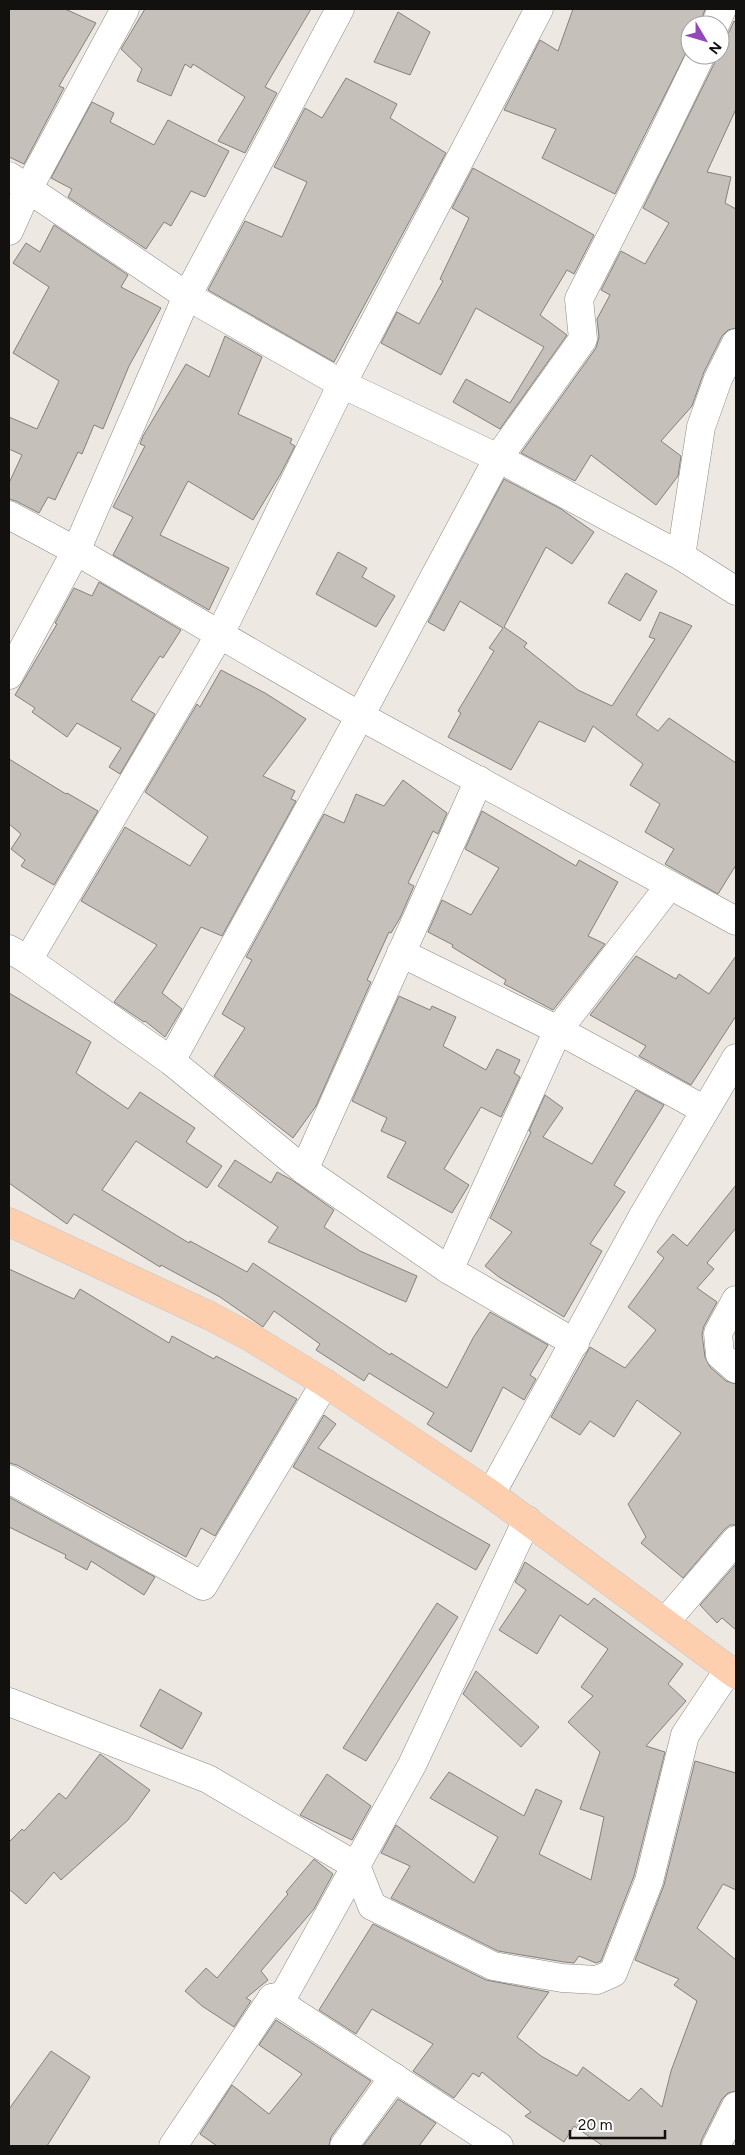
<svg xmlns="http://www.w3.org/2000/svg" width="745" height="2155" font-family="Figtree,sans-serif">
	<style>
		.building { fill: #c5c0ba; stroke: #86817c }
		.lines { fill: none; stroke-linecap: round; stroke-linejoin: round }
		.minor-casing { stroke: #8f8a85; stroke-width: 29 }
		.major-casing { stroke: #c6c6c6; stroke-width: 29 }
		.minor { stroke: #fff; stroke-width: 28 }
		.major { stroke: #fdcfae; stroke-width: 28 }
	</style>
	<rect width="100%" height="100%" fill="#ede8e2"/>
	<g class="building">
		<polygon points="9,9 65,9 96,23 59,86 64,88 24,164 9,157"/>
		<polygon points="145,9 311,9 265,87 277,93 245,153 218,141 245,97 193,64 191,68 185,64 171,96 137,81 142,69 121,49"/>
		<polygon points="573,9 705,9 700,25 690,25 690,45 615,194 542,158 556,129 504,110 540,40 558,51"/>
		<polygon points="398,12 430,32 410,75 374,62"/>
		<polygon points="734,21 736,23 736,109 707,172 731,177 725,203 736,209 736,328 728,330 722,336 704,372 692,406 661,441 681,456 678,476 656,505 591,455 575,481 521,453 596,348 599,337 597,319 610,295 601,290 621,251 645,264 669,223 643,208 715,62 716,55 720,55 720,39 729,32"/>
		<polygon points="346,78 397,104 390,118 446,153 334,362 208,290 245,221 282,237 307,182 274,167 305,108 322,118"/>
		<polygon points="92,102 114,113 110,122 154,145 168,120 229,151 205,197 191,191 171,226 164,222 146,249 68,197 72,189 51,178"/>
		<polygon points="473,168 594,235 574,274 567,270 540,315 567,335 500,429 453,402 466,379 510,403 544,347 476,308 441,375 381,343 397,312 419,324 443,281 440,279 469,218 452,208"/>
		<polygon points="54,225 128,275 121,287 161,308 129,366 103,429 94,425 82,454 78,452 55,500 48,497 39,513 16,501 9,499 9,483 22,455 9,449 9,417 37,429 59,381 13,353 49,287 13,263 26,243 40,252"/>
		<polygon points="225,336 262,357 238,414 292,439 290,443 295,446 280,475 253,520 188,481 160,535 229,568 209,610 113,555 133,517 113,507 145,446 140,444 143,436 186,364 209,377"/>
		<polygon points="504,479 561,509 594,532 572,564 546,547 504,627 527,643 524,647 578,690 612,706 655,639 649,637 660,612 692,626 636,715 658,731 669,718 736,763 736,865 718,894 665,864 674,849 645,832 660,804 630,785 643,764 593,726 585,742 539,721 511,770 448,737 461,713 458,711 494,651 489,648 503,628 460,601 444,631 428,622"/>
		<polygon points="338,552 367,568 362,577 395,596 376,627 316,594"/>
		<polygon points="626,573 657,591 640,621 608,603"/>
		<polygon points="99,582 181,630 163,658 160,656 131,700 155,714 120,774 109,767 121,748 77,723 67,737 32,712 35,708 15,695 57,624 55,623 74,588 92,596"/>
		<polygon points="221,670 265,693 306,719 263,776 295,791 291,799 296,801 222,936 201,927 162,993 182,1009 165,1037 145,1021 144,1022 114,1002 157,945 81,901 125,827 190,866 208,837 145,792 197,704 200,707"/>
		<polygon points="9,759 66,794 67,793 98,811 54,885 21,866 25,860 11,849 21,834 9,824"/>
		<polygon points="403,780 447,813 438,834 433,831 408,883 414,886 400,918 391,933 389,932 367,980 371,982 316,1106 293,1138 214,1076 245,1028 222,1014 252,960 246,957 324,814 344,823 356,794 384,806"/>
		<polygon points="482,811 576,866 579,860 618,882 588,936 605,944 553,1010 504,984 506,980 452,947 453,945 428,932 442,900 471,915 499,868 465,849"/>
		<polygon points="636,956 676,979 679,974 709,994 736,956 736,1016 691,1085 639,1056 646,1046 590,1015"/>
		<polygon points="9,993 91,1042 76,1073 128,1109 140,1092 195,1128 186,1142 222,1166 207,1188 136,1141 102,1190 189,1243 190,1241 247,1272 253,1263 390,1355 391,1353 447,1388 473,1338 490,1312 548,1345 530,1375 536,1379 524,1400 503,1387 471,1452 427,1424 434,1413 369,1373 364,1381 316,1350 320,1344 274,1311 263,1327 220,1297 161,1265 160,1267 74,1214 67,1224 9,1183"/>
		<polygon points="399,996 430,1010 432,1006 456,1017 443,1046 486,1070 497,1049 520,1060 514,1073 520,1077 501,1117 481,1107 444,1169 469,1185 452,1213 387,1177 406,1142 381,1131 387,1118 352,1101"/>
		<polygon points="636,1090 664,1105 614,1185 625,1192 590,1244 602,1251 564,1317 499,1277 485,1266 512,1232 490,1218 531,1132 529,1131 545,1095 563,1108 543,1137 592,1164"/>
		<polygon points="235,1160 271,1183 277,1172 292,1180 334,1210 324,1227 360,1251 417,1276 406,1302 268,1242 278,1227 218,1186"/>
		<polygon points="736,1185 736,1228 707,1263 714,1269 697,1288 717,1302 704,1326 702,1334 705,1357 710,1367 726,1381 736,1384 736,1525 730,1525 724,1530 683,1578 641,1543 646,1537 628,1504 681,1433 637,1400 614,1437 590,1421 580,1435 551,1417 590,1347 625,1368 656,1330 628,1307 664,1258 657,1252 673,1234 687,1246"/>
		<polygon points="9,1269 74,1299 80,1289 169,1343 172,1336 214,1359 216,1356 297,1399 215,1536 201,1528 186,1557 17,1465 9,1463"/>
		<polygon points="324,1415 336,1424 318,1448 490,1545 476,1570 293,1467"/>
		<polygon points="9,1497 155,1577 144,1595 91,1561 87,1570 65,1558 66,1555 9,1527"/>
		<polygon points="525,1562 588,1605 594,1598 683,1664 668,1684 686,1701 646,1746 665,1752 634,1876 601,1961 596,1963 579,1956 574,1963 564,1962 498,1951 391,1898 410,1866 381,1853 396,1825 474,1883 498,1837 430,1798 449,1772 524,1816 536,1789 562,1801 539,1854 591,1880 604,1817 580,1809 600,1752 568,1722 593,1696 581,1687 608,1649 560,1615 537,1654 499,1630 526,1590 515,1582"/>
		<polygon points="736,1564 736,1630 722,1618 717,1623 700,1605"/>
		<polygon points="437,1603 458,1617 366,1761 343,1748"/>
		<polygon points="476,1671 539,1727 521,1747 463,1694"/>
		<polygon points="160,1689 202,1713 182,1749 140,1726"/>
		<polygon points="100,1754 150,1790 128,1820 61,1880 54,1872 26,1904 9,1889 9,1842 22,1829 24,1831 59,1793 66,1799"/>
		<polygon points="695,1761 736,1773 736,1890 723,1884 697,1928 736,1960 736,2091 728,2093 722,2099 702,2139 700,2146 603,2146 574,2126 564,2142 525,2116 531,2112 482,2072 479,2077 473,2073 454,2098 413,2071 433,2044 372,2009 356,2034 319,2010 373,1924 486,1980 549,1992 517,2037 541,2056 577,2076 583,2067 629,2101 641,2088 662,2107 671,2071 697,2001 674,1985 679,1979 635,1960 664,1885"/>
		<polygon points="327,1774 371,1806 352,1840 300,1815"/>
		<polygon points="314,1859 333,1874 314,1909 261,1971 268,1980 246,1998 251,2001 234,2027 202,2006 185,1991 206,1968 217,1978 288,1894 286,1892"/>
		<polygon points="276,2020 371,2081 331,2137 329,2146 217,2146 200,2134 232,2085 269,2114 302,2074 259,2045"/>
		<polygon points="51,2051 90,2077 47,2146 9,2146 9,2109"/>
		<polygon points="398,2099 436,2123 419,2146 363,2146"/>
	</g>
	<g class="lines">
		<defs>
			<g id="minor">
				<polyline points="715,25 722,9"/>
				<polyline points="9,176 187,296 342,384 498,458 681,556 736,591"/>
				<polyline points="9,231 28,189 125,9"/>
				<polyline points="9,515 76,551 360,716 736,921"/>
				<polyline points="681,556 701,427 718,379 736,343"/>
				<polyline points="9,675 76,551 187,296 340,9"/>
				<polyline points="9,949 28,960 171,1061 304,1170 449,1270 575,1343"/>
				<polyline points="401,953 558,1030 705,1110"/>
				<polyline points="28,960 220,634 342,384 539,9"/>
				<polyline points="171,1061 360,716 498,458 583,339 579,299 660,140 701,55"/>
				<polyline points="304,1170 479,780"/>
				<polyline points="449,1270 558,1030 670,885"/>
				<polyline points="736,1300 718,1333 720,1355 736,1369"/>
				<polyline points="9,1479 203,1586 325,1383"/>
				<polyline points="491,1494 644,1214 736,1058"/>
				<polyline points="665,1622 736,1540"/>
				<polyline points="9,1702 208,1779 356,1866 372,1906 493,1966 562,1978 597,1980 613,1973 649,1881 685,1735 729,1669"/>
				<polyline points="272,1998 499,2146"/>
				<polyline points="173,2146 272,1998 284,1995 412,1765 527,1520"/>
				<polyline points="344,2146 394,2077"/>
				<polyline points="716,2146 736,2106"/>
			</g>
			<polyline id="major" points="9,1222 210,1316 250,1337 325,1383 491,1494 736,1675"/>
		</defs>
		<use href="#minor" class="minor-casing"/>
		<use href="#major" class="major-casing"/>
		<use href="#minor" class="minor"/>
		<use href="#major" class="major"/>
	</g>
	<rect width="745" height="2155" fill="none" stroke="#131110" stroke-width="20"/>
	<g transform="translate(705 40) rotate(128)"><circle r="24" fill="#ffffff" stroke="#a1a09f"/>
	<path d="M0-4L9 19L0 12L-9 19Z" fill="#9347b8"/>
	<text y="-8" font-size="14" font-weight="bold" text-anchor="middle" fill="#131110">N</text>
	</g>
	<path d="M570 2130v8h95v-8" fill="none" stroke="#131110" stroke-width="2.5"/>
	<text x="578" y="2130" font-size="15" fill="#131110" stroke="#ffffff" stroke-width="4" paint-order="stroke">20 m</text>
</svg>
